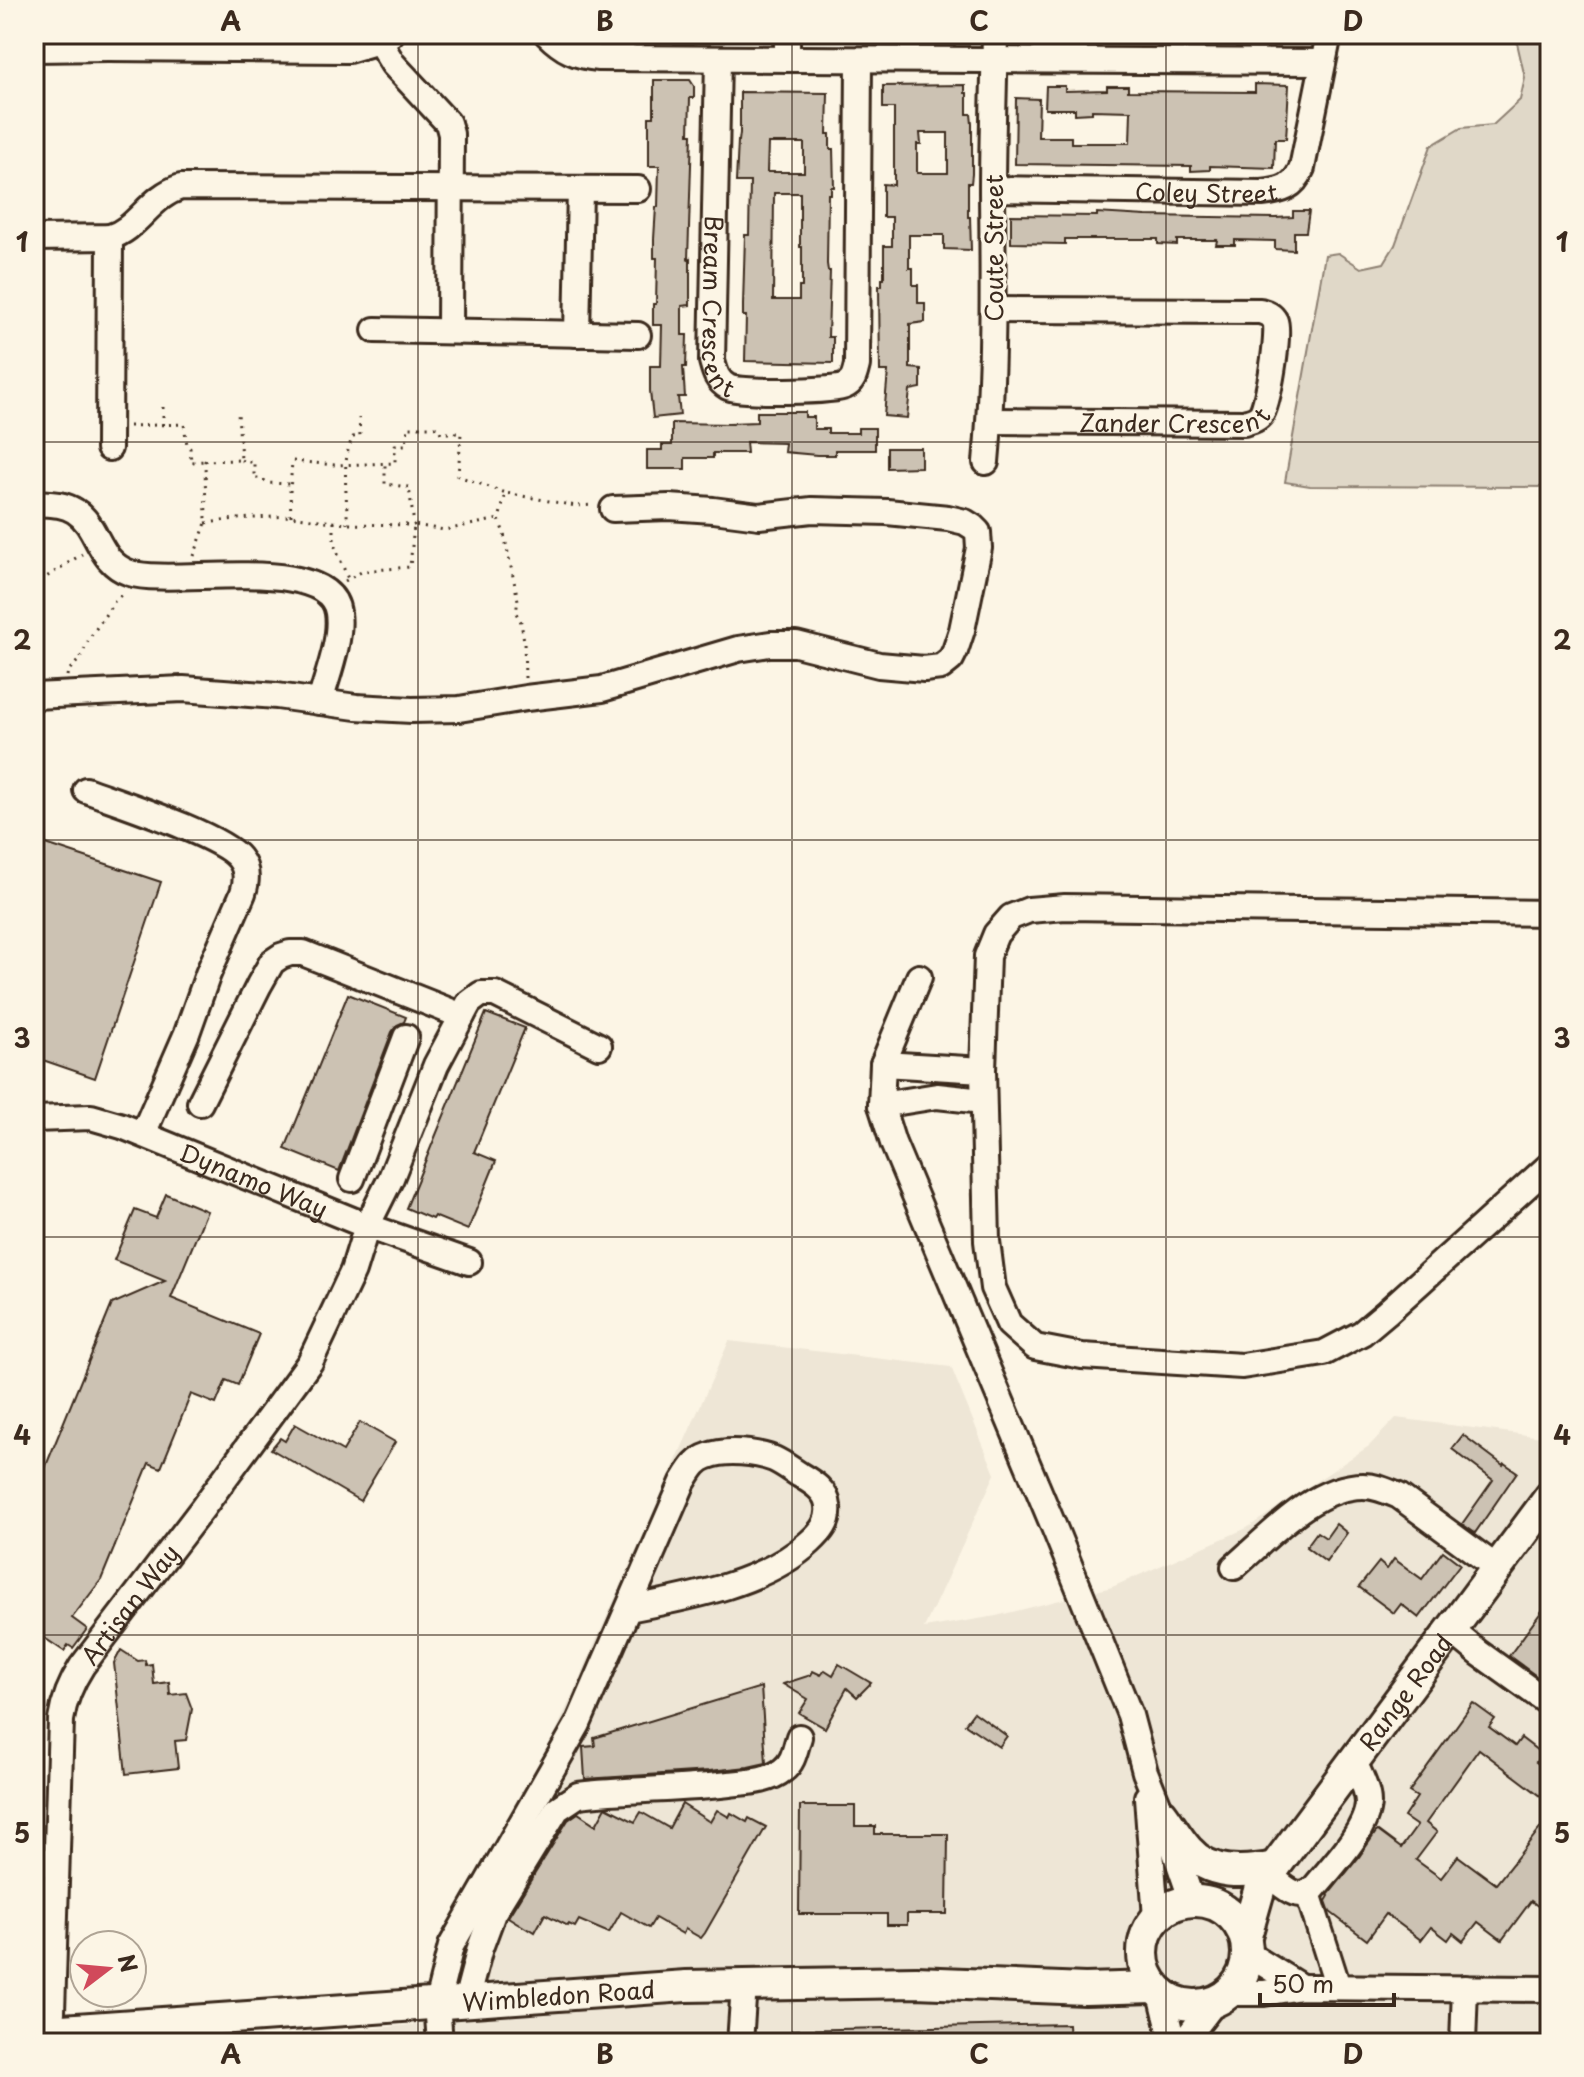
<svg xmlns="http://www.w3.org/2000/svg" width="1584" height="2077" font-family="'Playpen Sans',sans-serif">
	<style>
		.built { fill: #eee6d6 }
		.green { fill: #e0d8c8; stroke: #8e8173; stroke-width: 2 }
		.building { fill: #ccc2b3; stroke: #3b2a1e; stroke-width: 2; fill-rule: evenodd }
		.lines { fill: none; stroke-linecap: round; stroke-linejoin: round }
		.minor-casing { stroke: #3b2a1e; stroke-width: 30 }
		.major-casing { stroke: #3b2a1e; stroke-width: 36 }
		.path { stroke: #3b2a1e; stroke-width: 3; stroke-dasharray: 2 6; stroke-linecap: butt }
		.minor { stroke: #fcf5e5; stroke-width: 24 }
		.major { stroke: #fcf5e5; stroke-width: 30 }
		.grid { fill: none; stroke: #3b2a1e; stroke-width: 2; stroke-opacity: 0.55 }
		.labels { text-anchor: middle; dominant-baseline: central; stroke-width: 7; stroke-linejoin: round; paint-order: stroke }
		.street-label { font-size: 24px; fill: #3b2a1e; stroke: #fcf5e5 }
		.neatline { fill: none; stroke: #3b2a1e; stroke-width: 3 }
		.grid-label { font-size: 26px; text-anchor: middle; font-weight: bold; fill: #3b2a1e }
	</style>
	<rect width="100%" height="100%" fill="#fcf5e5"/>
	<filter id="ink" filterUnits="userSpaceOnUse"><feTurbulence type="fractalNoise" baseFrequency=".0125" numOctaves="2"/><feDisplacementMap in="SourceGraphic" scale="16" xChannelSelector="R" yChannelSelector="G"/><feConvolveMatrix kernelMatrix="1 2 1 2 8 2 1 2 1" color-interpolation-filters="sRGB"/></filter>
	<g filter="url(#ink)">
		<polygon class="built" points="729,1341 951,1367 995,1474 924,1628 996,1616 1112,1587 1247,1528 1369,1446 1396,1418 1550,1438 1550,2043 219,2043 441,2022 456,1957"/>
		<polygon class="green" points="1515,34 1550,34 1550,487 1310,486 1285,482 1325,255 1338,253 1361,268 1384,263 1395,245 1431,146 1461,128 1493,125 1520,100 1525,78"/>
		<g class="building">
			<polygon points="654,80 690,80 694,86 694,98 690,98 689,134 692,134 688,259 690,258 690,305 682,306 682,335 687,335 686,367 683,367 685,397 678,397 680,415 653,418 650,391 650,366 661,366 662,325 653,325 653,304 656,304 657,258 654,258 654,239 656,207 658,207 659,166 649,166 649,117 654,117"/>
			<polygon points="1255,84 1289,85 1286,139 1275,139 1274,168 1210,166 1210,170 1191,171 1191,166 1015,164 1016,98 1039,99 1038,137 1071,137 1071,143 1130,143 1131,111 1092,110 1092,113 1075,114 1075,109 1045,109 1046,86 1065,86 1065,91 1107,90 1107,86 1128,86 1128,91 1255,92"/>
			<path d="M965 85V93H967V114H971L972 124V174L971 183H968V217H970L971 250 944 249V235H909V268H913V285H918V303H925V322L910 324V368L921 369V388L910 390 907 418 884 416 888 371H880L879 286H882V278H884V246H892V217H883V184L894 185V108H883V86ZM920 133H948V173H917V144H921Z"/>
			<path d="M740 92 828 93 827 134H830V149H833L834 187H831V194H828L827 264 828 271H830L828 337H833V363L745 361 746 316H743V305L745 235H749L750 182H736L738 141H739L740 133ZM768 143H804V172H767ZM774 193H800V247H802V287H799V300H773Z"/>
			<polygon points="1293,211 1309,211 1306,232 1294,232 1294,250 1275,249 1275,241 1235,240 1235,245 1216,245 1217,240 1177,240 1177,245 1158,244 1158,239 1065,239 1065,244 1011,243 1011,215 1097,216 1097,213 1146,216 1275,218 1293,217"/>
			<polygon points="757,412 805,412 805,417 814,417 814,429 828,429 828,433 858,433 858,428 875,428 875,450 835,450 835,455 817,455 784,452 785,443 746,442 747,453 713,453 713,458 685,458 685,469 647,469 647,450 662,450 662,445 672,445 672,423 732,424 731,423 757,422"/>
			<polygon points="887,448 921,448 921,467 887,468"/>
			<polygon points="34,840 161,882 95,1078 34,1057"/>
			<polygon points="348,994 406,1017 404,1022 397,1025 392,1032 339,1171 285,1149"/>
			<polygon points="486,1013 525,1028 474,1152 496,1161 468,1230 434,1216 432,1219 406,1208"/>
			<polygon points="166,1194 207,1211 171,1298 259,1334 238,1385 226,1380 216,1404 191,1394 161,1468 149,1463 101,1580 72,1618 87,1629 73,1648 68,1645 64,1651 34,1631 34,1495 112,1304 165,1281 114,1260 135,1210 156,1218"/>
			<polygon points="360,1422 395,1442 360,1501 271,1449 280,1438 285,1441 295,1424 343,1451"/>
			<polygon points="1463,1435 1503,1465 1504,1463 1517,1472 1475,1533 1462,1524 1493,1480 1452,1449"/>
			<polygon points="1336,1524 1347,1533 1326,1562 1306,1547 1317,1532 1326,1538"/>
			<polygon points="1443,1551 1460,1564 1419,1618 1401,1604 1394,1613 1359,1587 1379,1562 1387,1569 1394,1559 1422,1579"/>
			<polygon points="1550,1600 1550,1686 1509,1656"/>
			<polygon points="121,1650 138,1661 145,1660 146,1665 152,1664 154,1684 169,1682 170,1695 186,1693 192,1709 186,1740 175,1741 178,1768 126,1774 114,1663"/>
			<polygon points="839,1664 871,1683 857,1697 847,1688 825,1728 799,1713 808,1699 783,1684 811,1675 813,1671 821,1675 825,1670 833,1675"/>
			<polygon points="761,1687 766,1763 748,1767 709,1771 585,1779 583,1747 595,1746 594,1738"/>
			<polygon points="1473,1703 1495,1719 1489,1727 1515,1746 1521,1738 1542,1754 1536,1762 1550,1772 1550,1803 1479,1749 1426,1823 1437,1832 1416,1860 1441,1878 1458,1856 1496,1884 1550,1816 1550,1915 1531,1901 1502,1940 1478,1922 1463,1941 1453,1933 1448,1940 1431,1927 1421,1940 1386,1914 1367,1940 1330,1912 1326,1901 1329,1896 1328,1895 1359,1857 1376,1832 1378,1831 1401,1848 1417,1826 1404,1817 1417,1797 1409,1792"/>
			<polygon points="974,1712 1007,1736 999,1747 965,1724"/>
			<polygon points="682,1804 710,1822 717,1810 729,1817 731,1813 747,1822 749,1818 766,1827 705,1933 701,1938 685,1929 683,1934 655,1918 649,1928 621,1912 609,1933 579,1920 575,1927 569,1924 568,1926 545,1914 535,1932 530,1929 529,1930 508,1917 568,1820 578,1813 596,1825 606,1807 635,1822 641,1812 669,1828"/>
			<polygon points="800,1806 855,1806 855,1826 875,1826 875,1834 948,1834 947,1914 907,1914 907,1925 887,1925 887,1914 799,1914"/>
			<polygon points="1068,2024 1069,2043 792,2043 792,2030"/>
		</g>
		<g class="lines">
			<defs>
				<g id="minor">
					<path d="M547 34C563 50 576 56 598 58L1323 62"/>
					<polyline points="379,41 393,64 448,123 451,134 450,331"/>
					<polyline points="34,49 108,48 348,50 379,41 391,34"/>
					<path id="s1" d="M718 59 712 361C715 372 717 381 728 387 739 393 834 392 845 386 854 382 855 373 857 365L859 60"/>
					<polyline points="787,59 787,34"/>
					<path id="s2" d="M992 189 1262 193C1281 191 1294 188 1302 168L1329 34"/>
					<path d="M34 238 110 237C138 229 149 197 181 187L638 189"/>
					<polyline points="375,330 638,335"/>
					<polyline points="577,334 580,189"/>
					<path id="s3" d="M990 421 1244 423C1250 421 1257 420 1261 414 1268 405 1280 333 1275 321 1272 315 1267 313 1260 311L993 310"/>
					<polyline points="109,448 110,237"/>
					<path d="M986 462C994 372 993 283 992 193 992 140 994 87 995 34"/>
					<path d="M34 503C48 504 63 503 75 511 99 526 97 562 130 573 173 587 331 552 338 613 342 639 327 676 320 702L277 696 183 689 34 696"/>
					<polyline points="320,702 356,707 412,710 459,709 526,698 602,689 738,649 770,644 796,644 879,665 924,669 941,667 951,659 955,651 962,630 979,548 978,532 973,527 965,522 948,518 887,512 812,510 759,516 713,510 669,507 613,509"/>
					<path d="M86 790C118 802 221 835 239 858 248 869 247 881 243 893L208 974 187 1033 143 1134"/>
					<polyline points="1550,913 1065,907 1029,910 1011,917 996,934 987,956 983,1070 987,1241 993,1288 1009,1324 1035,1347 1082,1356 1242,1366 1324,1353 1362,1333 1387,1312 1550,1165"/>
					<polyline points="919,977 883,1064 881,1105 893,1143 1056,1532 1130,1715 1145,1772 1162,1814 1192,1901"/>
					<polyline points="883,1064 983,1070"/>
					<polyline points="200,1103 259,985 272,962 281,956 290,953 303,953 462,1016"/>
					<polyline points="881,1105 937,1096 983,1101"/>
					<path id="s4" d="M34 1119 91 1117 122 1126 367 1226 469 1262"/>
					<polyline points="352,1179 406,1037"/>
					<path d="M1234 1567C1269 1537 1313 1486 1363 1486 1376 1486 1387 1491 1399 1496L1497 1568"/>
					<polyline points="1451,1630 1479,1653 1550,1704"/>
					<polyline points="1147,1797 1156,1918"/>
					<path d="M1269 1875C1284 1886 1297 1903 1314 1888 1331 1867 1367 1831 1368 1803 1368 1789 1359 1774 1354 1761"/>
					<polyline points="1308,1893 1338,1987"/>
					<polyline points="1248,1954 1301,1987"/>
					<polyline points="1161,1993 1173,2043"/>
					<polyline points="1231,1993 1264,1993 1301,1987 1550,1989"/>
					<path d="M466 2001 480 1948 493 1913 557 1809 578 1795C628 1789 679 1790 729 1784 747 1782 768 1782 783 1770 794 1762 795 1749 799 1737"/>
					<path id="s5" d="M47 2043 52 2012 61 1720C64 1699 71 1683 82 1666L202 1509 310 1362 353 1271 367 1226 391 1178 436 1065 469 1003 481 994H495L599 1046"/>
					<path d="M440 2043 437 2003 451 1946 578 1724 683 1482C690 1471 695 1460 708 1456 726 1449 756 1452 774 1459 783 1463 792 1470 800 1475 812 1482 827 1491 828 1506 830 1522 821 1532 810 1542 765 1584 686 1598 628 1609"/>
					<polyline points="740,2043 744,1985"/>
					<polyline points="1183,2043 1213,2004"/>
					<polyline points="1463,2043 1465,1988"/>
				</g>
				<g id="major">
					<path d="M1162 1814C1171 1826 1178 1839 1188 1850 1210 1876 1245 1873 1275 1867"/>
					<circle cx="1195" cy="1953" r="52"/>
					<path id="s6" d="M1246 1936 1260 1887 1550 1497"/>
					<path id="s7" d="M34 2032 686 1986 916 1982 1085 1989 1154 1987"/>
				</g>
			</defs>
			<use href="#minor" class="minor-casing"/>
			<use href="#major" class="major-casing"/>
			<g class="path">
				<polyline points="163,425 163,405"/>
				<polyline points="129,426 184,424 187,445 190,448 191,462 205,461"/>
				<polyline points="241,460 244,462 254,462 254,478 262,478 267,483 290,484"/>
				<polyline points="291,516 290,492 292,461 336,465 395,463 395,445 406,445 408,427 438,427 441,433 461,433 458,476 506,493"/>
				<polyline points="334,522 334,544 348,579"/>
				<polyline points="206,523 236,519 291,516 347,524 414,525 409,487 385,484 385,464"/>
				<path d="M347 524C348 496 340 462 353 437L360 436 359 418"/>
				<polyline points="194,556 206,523 205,461 241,460 238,413"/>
				<polyline points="345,581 363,571 410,567 414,525 445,530 499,519"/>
				<polyline points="34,585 82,554"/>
				<polyline points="67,676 68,671 80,659 89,639 114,602 123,593"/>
				<polyline points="525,678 524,641 521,622 516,613 518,600 504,534 499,519 506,493 576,506 594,505"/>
			</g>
			<use href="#minor" class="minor"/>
			<use href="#major" class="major"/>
		</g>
	</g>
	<path class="grid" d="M418 34V2043M792 34V2043M1166 34V2043M34 442H1550M34 840H1550M34 1237H1550M34 1635H1550"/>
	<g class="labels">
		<g class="street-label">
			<text stroke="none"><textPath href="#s2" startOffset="214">Coley Street</textPath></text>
			<text transform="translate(993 248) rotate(-90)">Coute Street</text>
			<text stroke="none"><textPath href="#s1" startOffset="248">Bream Crescent</textPath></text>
			<text stroke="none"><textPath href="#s3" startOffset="184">Zander Crescent</textPath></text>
			<text stroke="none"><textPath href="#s4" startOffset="232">Dynamo Way</textPath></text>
			<text stroke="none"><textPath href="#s5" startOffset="460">Artisan Way</textPath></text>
			<text stroke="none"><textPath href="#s6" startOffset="294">Range Road</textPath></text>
			<text stroke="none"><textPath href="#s7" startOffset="526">Wimbledon Road</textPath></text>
		</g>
	</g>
	<rect width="1584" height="2077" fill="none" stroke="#fcf5e5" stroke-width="88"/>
	<g transform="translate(108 1969) rotate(74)"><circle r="38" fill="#fcf5e5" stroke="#afa495" stroke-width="2"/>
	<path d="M0-6L14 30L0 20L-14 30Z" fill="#d1495b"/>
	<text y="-12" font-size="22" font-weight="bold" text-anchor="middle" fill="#3b2a1e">N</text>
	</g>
	<path d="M1260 1993v12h134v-12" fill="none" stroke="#3b2a1e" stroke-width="4"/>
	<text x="1272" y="1993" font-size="24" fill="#3b2a1e" stroke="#fcf5e5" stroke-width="6" paint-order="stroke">50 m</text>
	<rect x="44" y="44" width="1496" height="1989" class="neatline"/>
	<g class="grid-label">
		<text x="231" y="31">A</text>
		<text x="605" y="31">B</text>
		<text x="979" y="31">C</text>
		<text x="1353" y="31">D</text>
		<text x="22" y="252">1</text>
		<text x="1562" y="252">1</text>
		<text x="22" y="650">2</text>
		<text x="1562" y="650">2</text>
		<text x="22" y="1048">3</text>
		<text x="1562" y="1048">3</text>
		<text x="22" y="1445">4</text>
		<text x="1562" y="1445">4</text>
		<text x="22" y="1843">5</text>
		<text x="1562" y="1843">5</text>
		<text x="231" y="2064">A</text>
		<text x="605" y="2064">B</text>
		<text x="979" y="2064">C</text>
		<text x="1353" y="2064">D</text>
	</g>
</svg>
